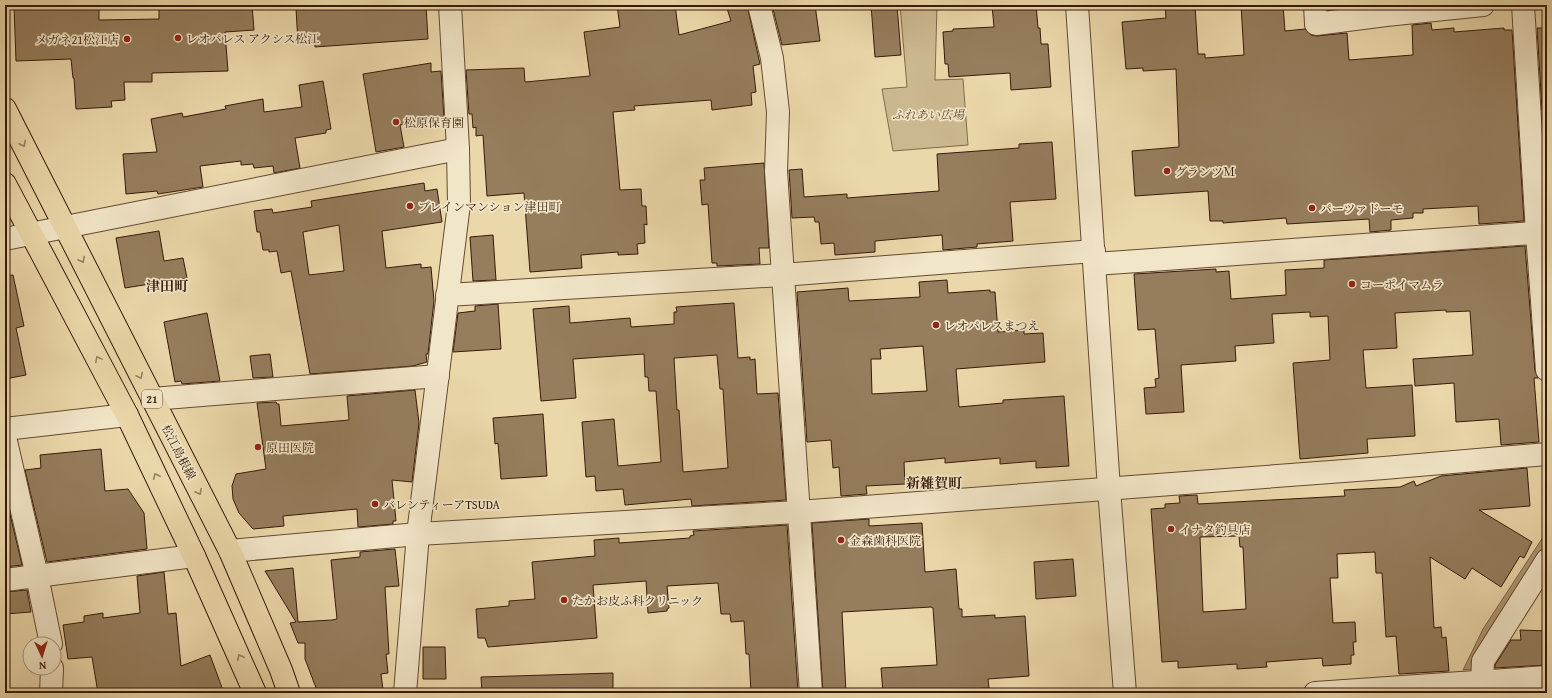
<svg xmlns="http://www.w3.org/2000/svg" width="1552" height="698" font-family="'Gentium Book Plus','Noto Serif JP',serif">
	<style>
		.green { fill: #ccb88f; stroke: #82694c }
		.water { fill: #ae9774; stroke: #7e654a }
		.building { fill: #957d5d; stroke: #371a0a; fill-rule: evenodd }
		.lines { fill: none; stroke-linecap: round; stroke-linejoin: round }
		.minor-casing { stroke: #644a32; stroke-width: 24 }
		.major-casing { stroke: #371a0a; stroke-width: 24 }
		.minor { stroke: #f2e6c8; stroke-width: 22 }
		.major { stroke: #ebd8aa; stroke-width: 22 }
		.oneway { stroke: #9a8262 }
		.poi-dot { fill: #8f2418; stroke: #f2e6c8; stroke-width: 1.5 }
		.labels { text-anchor: middle; dominant-baseline: central; stroke-width: 3.5; stroke-linejoin: round; paint-order: stroke }
		.shield { fill: #f2e6c8; stroke: #6f5743; stroke-width: 1 }
		.shield-label { font-size: 11px; font-weight: bold; fill: #371a0a }
		.poi-label { font-size: 12px; fill: #371a0a; stroke: #f2e6c8; text-anchor: start }
		.park-label { font-size: 12px; font-style: italic; fill: #644932; stroke: #f2e6c8 }
		.street-label { font-size: 12px; fill: #371a0a; stroke: #f2e6c8 }
		.quarter-label { font-size: 14px; font-weight: bold; fill: #371a0a; stroke: #f2e6c8 }
	</style>
	<rect width="100%" height="100%" fill="#ebd8aa"/>
	<filter id="stains"><feTurbulence type="fractalNoise" baseFrequency=".005" numOctaves="4"/><feColorMatrix values="0 0 0 0 .2 0 0 0 0 .09 0 0 0 0 .02 0 0 0 .5 -.17"/></filter>
	<radialGradient id="worn" r=".72"><stop offset=".6" stop-color="#630" stop-opacity="0"/><stop offset="1" stop-color="#630" stop-opacity=".3"/></radialGradient>
	<polygon class="green" points="900,5 937,5 935,80 963,79 968,145 893,151 882,89 907,87"/>
	<polygon class="water" points="1547,531 1547,542 1480,646 1472,669 1463,670 1483,629"/>
	<g class="building">
		<polygon points="14,5 99,5 99,20 159,19 159,5 252,5 254,30 225,32 228,71 152,73 152,82 124,82 125,100 111,101 112,107 76,109 74,78 73,78 71,59 16,61"/>
		<polygon points="307,5 426,5 428,39 315,47 315,43 298,44 296,8 307,8"/>
		<polygon points="617,5 675,5 679,35 731,21 726,5 747,5 760,64 753,66 756,92 751,93 752,105 712,110 711,100 634,106 635,110 613,112 620,190 641,189 642,206 646,206 647,225 644,224 645,243 637,244 638,254 618,255 618,252 581,255 582,268 530,272 524,193 487,196 483,135 476,136 476,127 473,128 472,114 469,114 466,70 524,68 525,82 590,76 584,32 620,27"/>
		<polygon points="772,5 815,5 820,41 782,45"/>
		<polygon points="871,5 897,5 901,55 875,57"/>
		<polygon points="992,5 1036,5 1038,28 1040,28 1041,44 1048,44 1051,87 1011,90 1010,73 949,77 948,64 945,64 943,32 953,31 953,29 994,27"/>
		<polygon points="1165,5 1195,5 1198,54 1205,54 1205,58 1244,55 1241,5 1283,5 1285,31 1305,29 1311,35 1317,36 1347,33 1349,60 1413,55 1412,25 1431,23 1432,30 1454,28 1454,32 1504,28 1504,30 1512,30 1524,221 1479,224 1478,206 1423,209 1423,213 1413,213 1413,218 1391,220 1391,230 1370,232 1369,219 1287,224 1286,218 1223,223 1223,221 1210,221 1208,191 1135,196 1132,151 1179,147 1176,69 1143,71 1143,68 1126,69 1122,22 1166,18"/>
		<polygon points="1328,5 1345,5 1345,8 1328,10"/>
		<polygon points="1537,28 1547,28 1547,109 1542,110"/>
		<polygon points="431,63 431,72 441,71 444,118 400,125 404,147 376,152 363,74"/>
		<polygon points="323,81 331,129 326,130 326,133 295,138 300,168 274,173 273,166 254,168 253,164 241,165 241,161 200,166 203,187 158,194 157,191 126,194 123,154 157,152 151,119 182,113 183,117 226,109 225,106 263,99 264,112 302,107 299,85"/>
		<polygon points="1052,142 1056,199 1010,202 1013,241 977,244 977,247 943,250 942,235 897,239 875,241 875,252 835,255 834,243 821,244 819,222 815,222 814,217 792,218 789,170 802,169 804,197 847,194 847,198 939,191 937,154 1019,148 1019,144"/>
		<polygon points="764,163 769,248 759,248 760,264 717,266 717,263 712,263 708,204 702,205 700,180 705,180 704,168"/>
		<path d="M424 183 425 191 437 189 442 222 382 231 386 268 421 264V268L431 267 434 301 428 354H426L427 362 413 366 310 374 291 271 281 273 277 251 269 252V250H263L260 232H257L254 211 272 209 273 213 312 207 311 201ZM339 225 344 271 309 275 303 232Z"/>
		<polygon points="159,231 164,261 183,258 187,278 125,288 116,238"/>
		<polygon points="493,235 496,280 473,281 470,237"/>
		<polygon points="1525,246 1535,371 1538,378 1534,378 1539,442 1501,445 1499,419 1456,422 1454,383 1415,386 1413,359 1473,355 1470,311 1446,312 1446,310 1395,313 1397,348 1363,350 1366,388 1412,385 1415,436 1367,439 1368,453 1300,459 1293,363 1330,360 1328,316 1310,317 1310,312 1272,314 1274,343 1235,346 1236,361 1181,365 1184,412 1146,414 1144,388 1156,387 1155,379 1159,378 1155,329 1138,330 1134,274 1216,269 1216,272 1229,271 1231,299 1286,295 1285,270 1324,268 1324,260"/>
		<polygon points="13,275 24,326 16,328 26,375 5,379 5,276"/>
		<path d="M947 280 948 293 990 290V292H995L998 332 1024 330V334L1043 333 1045 362 956 369 959 407 1003 403V400L1064 396 1069 466 1036 468V461L1000 464V458L945 463V458L904 462 905 484 866 486 867 494 841 496 839 467 833 468 831 440 807 442 797 292 848 288 849 301 920 297 919 282ZM923 346 927 391 872 394 871 359H881L880 349Z"/>
		<path d="M734 303 738 358 750 357V360L755 359 757 394 778 393 786 500 692 506 691 499 625 505 623 489 596 491 595 476 586 477 582 422 614 419 618 466 661 462 656 391H649L648 377H645L644 354 573 359 576 398 541 401 533 309 569 306 570 323 630 318 631 327 674 324V312H677L676 307ZM717 355 720 389H723L728 468 683 472 679 410H677L674 358Z"/>
		<polygon points="498,304 501,349 453,352 458,313 475,311 475,306"/>
		<polygon points="207,313 220,381 182,384 181,381 175,382 164,322"/>
		<polygon points="270,354 273,377 253,378 250,356"/>
		<polygon points="415,390 419,423 412,482 392,480 396,521 393,521 393,524 358,527 357,509 283,516 284,526 253,529 239,513 233,499 232,486 236,474 266,469 257,403 276,402 277,404 279,404 281,426 349,420 347,396"/>
		<polygon points="543,414 547,476 501,479 498,443 495,444 493,418"/>
		<polygon points="101,449 105,491 128,489 144,513 147,549 47,562 25,470 41,468 40,455"/>
		<path d="M1527 468 1530 506 1479 510 1532 542 1524 558 1520 556 1501 587 1472 568 1465 579 1430 557 1434 628 1441 627 1442 638 1446 637 1449 671 1399 674 1396 636 1386 637 1382 573H1376L1375 552 1337 554 1338 578H1330L1333 623 1355 622 1356 642H1353L1354 655H1351V664L1323 666 1322 658 1266 662 1267 667 1237 669V664L1178 668V661L1162 662 1151 509 1165 508V504L1180 503 1179 496 1197 495 1198 504 1345 496 1344 490 1400 487 1414 481 1416 486 1441 476ZM1239 536 1240 547H1243L1246 609 1203 612 1200 537Z"/>
		<polygon points="5,493 22,565 5,567"/>
		<polygon points="869,519 869,526 922,523 925,572 956,569 959,609 962,609 962,617 995,615 995,618 1025,616 1029,676 988,679 989,688 966,689 966,693 883,693 881,668 937,665 933,608 931,607 842,612 846,693 823,693 812,523"/>
		<polygon points="787,525 798,693 751,693 749,654 746,654 744,621 731,622 730,614 721,614 718,583 667,586 669,608 667,609 667,611 648,613 646,581 593,585 597,638 488,647 485,638 478,638 476,609 509,606 509,601 535,599 532,562 595,556 594,540 619,538 619,543 690,538 690,536 694,535 693,531"/>
		<polygon points="395,549 399,586 385,587 389,654 386,654 388,673 381,674 383,690 347,693 318,693 305,659 305,643 298,643 290,623 296,622 265,571 293,568 298,622 332,620 337,619 331,560 360,557 360,552"/>
		<polygon points="1073,559 1076,596 1036,599 1034,562"/>
		<polygon points="164,572 168,614 176,613 181,666 210,655 224,693 98,693 92,657 68,659 63,625 84,622 84,616 103,613 103,618 140,613 137,576"/>
		<polygon points="27,590 31,612 5,614 5,592"/>
		<polygon points="1520,630 1547,631 1547,665 1495,668 1495,665 1511,640 1521,640"/>
		<polygon points="423,647 445,647 446,679 423,679"/>
		<polygon points="613,673 613,693 482,693 481,677"/>
	</g>
	<g class="lines">
		<defs>
			<g id="minor">
				<polyline points="759,5 772,58 778,112 776,171 811,693"/>
				<polyline points="1077,5 1109,489 1125,693"/>
				<polyline points="1315,5 1316,24 1386,15 1483,5"/>
				<polyline points="1523,5 1537,233 1547,370"/>
				<polyline points="5,239 458,149"/>
				<polyline points="1095,264 1547,232"/>
				<polyline points="447,295 782,275 1094,251"/>
				<polyline points="152,399 438,376"/>
				<polyline points="5,429 127,415"/>
				<polyline points="5,437 37,576 51,644"/>
				<polyline points="230,551 418,534 798,512 1384,468 1547,454"/>
				<polyline points="5,580 194,556"/>
				<polyline points="1482,681 1483,661 1547,560"/>
				<polyline points="51,693 52,668"/>
				<polyline points="405,693 418,534 459,204 458,149 450,5"/>
				<polyline points="1315,693 1547,677"/>
			</g>
			<g id="major">
				<polyline points="5,109 230,551 281,670 289,693"/>
				<polyline points="5,184 127,415 194,556 255,693"/>
			</g>
		</defs>
		<use href="#minor" class="minor-casing"/>
		<use href="#major" class="major-casing"/>
		<use href="#minor" class="minor"/>
		<use href="#major" class="major"/>
	</g>
	<defs><path id="oneway-chevron" d="M-2-3.5L2.5 0L-2 3.5" fill="none" stroke-width="1.6" stroke-linecap="round" stroke-linejoin="round"/></defs>
	<g class="oneway">
		<use href="#oneway-chevron" transform="translate(23 144) rotate(63)"/>
		<use href="#oneway-chevron" transform="translate(82 260) rotate(63)"/>
		<use href="#oneway-chevron" transform="translate(98 359) rotate(-118)"/>
		<use href="#oneway-chevron" transform="translate(140 376) rotate(63)"/>
		<use href="#oneway-chevron" transform="translate(156 476) rotate(-115)"/>
		<use href="#oneway-chevron" transform="translate(199 492) rotate(63)"/>
		<use href="#oneway-chevron" transform="translate(240 657) rotate(-115)"/>
	</g>
	<g class="poi-dot">
		<circle cx="178" cy="38" r="4"/>
		<circle cx="127" cy="39" r="4"/>
		<circle cx="396" cy="122" r="4"/>
		<circle cx="1167" cy="171" r="4"/>
		<circle cx="410" cy="206" r="4"/>
		<circle cx="1312" cy="208" r="4"/>
		<circle cx="1352" cy="284" r="4"/>
		<circle cx="936" cy="325" r="4"/>
		<circle cx="258" cy="447" r="4"/>
		<circle cx="375" cy="504" r="4"/>
		<circle cx="1171" cy="529" r="4"/>
		<circle cx="841" cy="540" r="4"/>
		<circle cx="564" cy="600" r="4"/>
	</g>
	<g class="labels">
		<rect class="shield" x="142" y="390" width="20" height="18" rx="3"/>
		<g class="shield-label">
			<text x="152" y="399">21</text>
		</g>
		<g class="poi-label">
			<text x="186" y="38">レオパレス アクシス松江</text>
			<text x="119" y="39" text-anchor="end">メガネ21松江店</text>
			<text x="404" y="122">松原保育園</text>
			<text x="1175" y="171">グランツＭ</text>
			<text x="418" y="206">ブレインマンション津田町</text>
			<text x="1320" y="208">パーツァドーモ</text>
			<text x="1360" y="284">コーポイマムラ</text>
			<text x="944" y="325">レオパレスまつえ</text>
			<text x="266" y="447">原田医院</text>
			<text x="383" y="504">バレンティーアTSUDA</text>
			<text x="1179" y="529">イナタ釣具店</text>
			<text x="849" y="540">金森歯科医院</text>
			<text x="572" y="600">たかお皮ふ科クリニック</text>
		</g>
		<g class="park-label">
			<text x="928" y="114">ふれあい広場</text>
		</g>
		<g class="street-label">
			<text transform="translate(179 452) rotate(63)">松江島根線</text>
		</g>
		<g class="quarter-label">
			<text x="167" y="286">津田町</text>
			<text x="934" y="483">新雑賀町</text>
		</g>
	</g>
	<rect width="1552" height="698" fill="none" stroke="#ebd8aa" stroke-width="20"/>
	<rect x="6" y="6" width="1540" height="686" fill="none" stroke="#371a0a" stroke-width="2"/>
	<rect x="10" y="10" width="1532" height="678" fill="none" stroke="#371a0a"/>
	<g transform="translate(42 656) rotate(176)"><circle r="19" fill="#f2e6c8" stroke="#a7947c"/>
	<path d="M0-3L7 15L0 10L-7 15Z" fill="#8f2418"/>
	<text y="-6" font-size="11" font-weight="bold" text-anchor="middle" fill="#371a0a">N</text>
	</g>
	<rect width="100%" height="100%" filter="url(#stains)"/>
	<rect width="100%" height="100%" fill="url(#worn)"/>
</svg>
